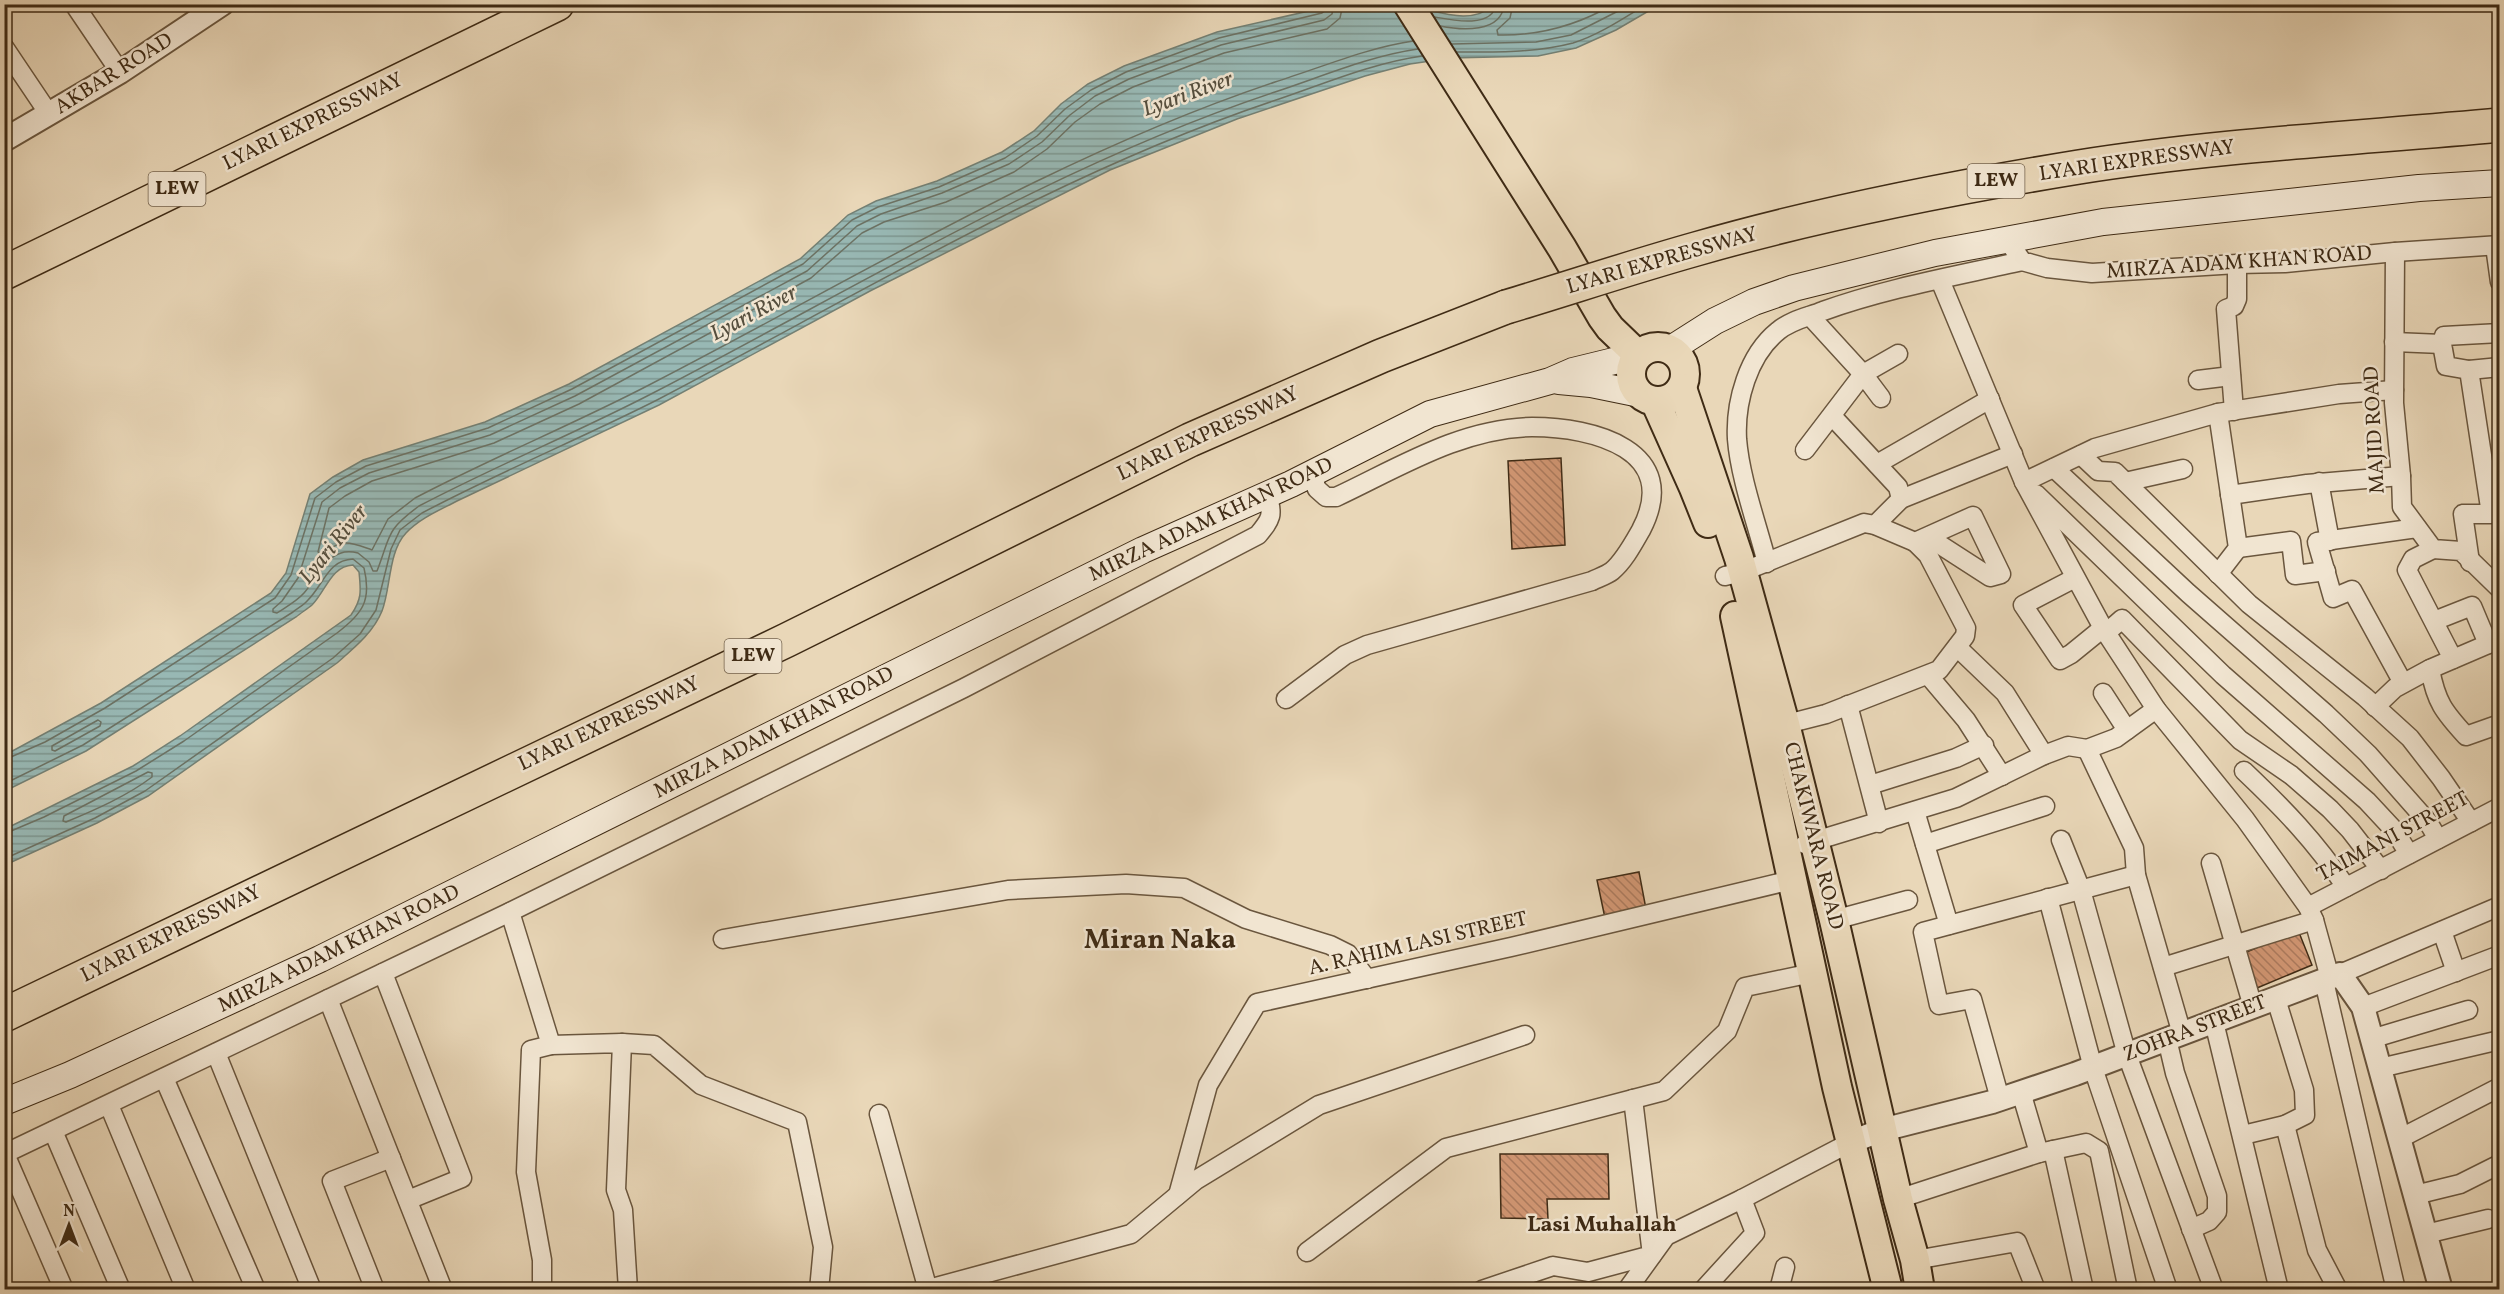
<svg xmlns="http://www.w3.org/2000/svg" width="2504" height="1294" font-family="Vollkorn,serif">
	<style>
		.water { fill: url(#water-rules); stroke: #748074; stroke-width: 1.5 }
		.lines { fill: none; stroke-linecap: round; stroke-linejoin: round }
		.shore { stroke: #6c7264; stroke-width: 1.5 }
		.building { fill: url(#building-back-hatch); stroke: #3f2b15; stroke-width: 1.5 }
		.minor-casing { stroke: #6a563e; stroke-width: 21 }
		.tertiary-casing { stroke: #6a563e; stroke-width: 26 }
		.secondary-casing { stroke: #3f2b15; stroke-width: 28 }
		.primary-casing { stroke: #3f2b15; stroke-width: 32 }
		.motorway-casing { stroke: #3f2b15; stroke-width: 36 }
		.minor { stroke: #f1e5d1; stroke-width: 18 }
		.tertiary { stroke: #f1e5d1; stroke-width: 22 }
		.secondary { stroke: #f1e5d1; stroke-width: 26 }
		.primary { stroke: #e9d7b8; stroke-width: 28 }
		.motorway { stroke: #e9d7b8; stroke-width: 33 }
		.motorway-bridge-casing { stroke: #3f2b15; stroke-width: 36; stroke-linecap: butt }
		.motorway-bridge { stroke: #e9d7b8; stroke-width: 33 }
		.labels { text-anchor: middle; dominant-baseline: central; stroke-width: 5; stroke-linejoin: round; paint-order: stroke }
		.shield { fill: #f1e5d1; stroke: #74634d; stroke-width: 1.5 }
		.shield-label { font-size: 20px; font-weight: bold; fill: #3f2b15 }
		.street-label { font-size: 21px; fill: #3f2b15; stroke: #f1e5d1 }
		.water-label { font-size: 22px; font-style: italic; fill: #554e3d; stroke: #f1e5d1 }
		.neighbourhood-label { font-size: 22px; font-weight: bold; fill: #3f2b15; stroke: #f1e5d1 }
		.district-label { font-size: 27px; font-weight: bold; fill: #3f2b15; stroke: #f1e5d1 }
	</style>
	<defs>
		<pattern id="water-rules" width="6" height="5" patternUnits="userSpaceOnUse" patternTransform="scale(1.5)"><rect width="6" height="5" fill="#98b8b4"/><path d="M0 2.5h6" fill="none" stroke="#7d9691"/></pattern>
		<pattern id="building-back-hatch" width="6" height="6" patternUnits="userSpaceOnUse" patternTransform="scale(1.5)"><rect width="6" height="6" fill="#d29774"/><path d="M-1 5l2 2M0 0l6 6M5-1l2 2" fill="none" stroke="#ac7b5e"/></pattern>
	</defs>
	<rect width="100%" height="100%" fill="#e9d7b8"/>
	<filter id="stains"><feTurbulence type="fractalNoise" baseFrequency=".00333" numOctaves="4"/><feColorMatrix values="0 0 0 0 .2 0 0 0 0 .09 0 0 0 0 .02 0 0 0 .5 -.17"/></filter>
	<radialGradient id="worn" r=".72"><stop offset=".6" stop-color="#630" stop-opacity="0"/><stop offset="1" stop-color="#630" stop-opacity=".3"/></radialGradient>
	<path class="water" d="M1335 5C1357 5 1382 2 1404 5 1432 8 1470 28 1493 5H1659L1616 30 1576 48 1538 56 1451 58 1410 64 1365 76 1237 119 1110 170 870 291 659 405 457 501C440 510 420 518 406 533 388 552 391 588 382 611 373 633 354 648 337 663L148 796 97 823 5 865V829L133 766 180 736 351 615C362 599 361 591 359 572L353 565C331 566 326 591 312 605 307 609 301 613 296 617L86 751 5 791V755L101 703 271 593 286 573 310 494 333 477 363 460 485 422 569 384 800 259 848 215 876 201 937 181 1002 152 1034 131 1061 104 1088 84 1124 66 1217 32Z"/>
	<g class="lines">
		<g class="shore">
			<path d="M1334 4 1332 14 1324 20 1221 45 1129 79 1095 96 1070 115 1042 142 1009 164 942 193 881 214 857 226 807 271 575 396 490 435 369 473 340 488 322 502 298 578 282 601 273 609V612L277 613C286 607 297 601 304 593 320 575 329 545 358 553L369 562 373 571H377C391 535 385 531 419 506 495 466 576 433 653 393 858 287 1055 165 1275 92 1321 77 1369 56 1418 49"/>
			<path d="M1343 4 1340 18 1327 29 1224 53 1133 87 1100 104 1075 122 1047 149 1014 172 946 202 884 222 862 233 811 278 579 404 494 443 372 481 345 496 329 508 318 552 321 554C344 538 349 542 372 550L388 519 415 498C491 458 572 425 649 385 855 279 1054 156 1275 82 1320 68 1366 48 1413 41"/>
			<path d="M1513 4 1510 18 1497 30 1498 35C1540 36 1578 25 1614 4"/>
			<path d="M1435 17C1451 20 1493 29 1496 4"/>
			<path d="M1440 26C1460 30 1502 34 1504 4"/>
			<polyline points="1452,44 1536,42 1571,35 1632,4"/>
			<path d="M1457 52C1495 52 1535 53 1573 43 1599 35 1624 18 1647 4"/>
			<polygon points="98,720 101,722 100,726 55,751 52,750 52,746"/>
			<polyline points="4,760 45,742 105,708 275,598 291,575 315,498 336,482 366,466 488,428 572,389 803,264 852,220 878,207 939,187 1005,158 1037,136 1065,109 1091,90 1126,72 1219,38 1322,13 1326,10 1327,4"/>
			<path d="M148 772 152 773V777C127 796 95 810 66 822L63 821 64 816Z"/>
			<path d="M4 784 83 745 293 612C298 608 304 605 308 600 324 584 328 560 353 559L364 568C372 601 362 614 337 633L184 741 136 771 44 817 4 834"/>
			<path d="M4 859 95 818 145 791 333 658 360 634 376 610 391 549 400 530 422 513C499 472 580 439 657 400 862 293 1059 172 1279 99 1326 83 1373 63 1422 56"/>
		</g>
	</g>
	<g class="building">
		<polygon points="1561,458 1565,545 1512,549 1508,461"/>
		<polygon points="1639,872 1646,909 1605,918 1597,880"/>
		<polygon points="2298,930 2312,965 2257,988 2242,954"/>
		<polygon points="1500,1154 1608,1154 1609,1199 1547,1199 1548,1219 1501,1218"/>
	</g>
	<g class="lines">
		<defs>
			<g id="minor">
				<polyline points="74,4 120,72"/>
				<polyline points="4,47 49,114"/>
				<polyline points="1998,243 2009,242 2022,261 2047,268 2092,273 2237,264 2285,263 2395,252 2500,245"/>
				<polyline points="2495,246 2500,282"/>
				<polyline points="2395,252 2394,403 2401,476 2402,507 2433,549 2461,551 2500,589"/>
				<polyline points="1940,280 2024,482 2103,628 2156,709 2245,819 2308,907 2314,920 2330,978"/>
				<polyline points="1810,316 1863,374 1881,398"/>
				<polyline points="2394,342 2442,344"/>
				<polyline points="2469,370 2500,367"/>
				<polyline points="2198,380 2231,376"/>
				<polyline points="2234,411 2226,309 2234,306 2237,299 2237,264"/>
				<polyline points="2218,413 2238,548 2218,574"/>
				<polyline points="1833,417 1898,487 1901,499"/>
				<polyline points="1805,450 1863,374 1898,354"/>
				<polyline points="2081,455 2098,471 2115,472 2249,604 2365,697 2410,738 2441,778 2471,822"/>
				<polyline points="1877,464 1990,399"/>
				<polyline points="2054,468 2188,593 2326,714 2368,754 2428,822 2438,839"/>
				<polyline points="2024,482 2095,448 2218,413 2339,394 2394,390"/>
				<polyline points="2125,482 2183,469"/>
				<polyline points="2319,482 2330,541"/>
				<polyline points="2036,494 2223,675 2367,801 2394,830 2409,854"/>
				<polyline points="2230,495 2307,484 2401,476"/>
				<polyline points="1875,525 1901,499 2013,454"/>
				<polyline points="2238,548 2291,541 2295,575 2326,571"/>
				<polyline points="2433,549 2413,559 2407,570 2453,659"/>
				<polyline points="2470,562 2463,514 2491,514 2469,370 2446,366 2442,344 2444,336 2500,333"/>
				<path d="M1767 563C1757 524 1740 478 1737 439 1735 402 1748 355 1778 331 1791 320 1808 317 1823 311 1887 288 1956 276 2022 261"/>
				<polyline points="1725,576 1742,572 1864,523 1875,525 1915,542 1973,516 2001,574 1990,577 1928,537"/>
				<polyline points="2075,578 2023,605 2060,660 2071,654 2103,628"/>
				<polyline points="2434,621 2472,606 2488,644"/>
				<polyline points="2106,633 2122,619 2240,740 2291,775 2330,809 2350,830 2381,870"/>
				<polyline points="1957,647 2005,693 2044,755"/>
				<path d="M2430 669C2436 702 2444 712 2466 736L2500 724"/>
				<polyline points="1928,675 1966,720 2002,776"/>
				<polyline points="2403,683 2352,590 2333,598 2317,542 2417,528"/>
				<polyline points="2103,693 2127,730"/>
				<path d="M1286 699 1345 655 1367 645 1592 581C1598 578 1607 575 1612 571 1624 561 1633 544 1641 530 1683 450 1593 427 1532 427 1461 428 1398 468 1336 497H1326L1317 489 1311 474"/>
				<polyline points="1848,705 1879,823"/>
				<polyline points="2375,707 2395,688 2430,669 2500,639"/>
				<polyline points="1775,727 1826,714 1939,670 1965,636 1966,628 1928,555 1915,542"/>
				<polyline points="2087,749 2134,848 2136,875 2182,1034"/>
				<path d="M2244 771C2284 809 2315 841 2346 887"/>
				<polyline points="1870,785 1956,758 1984,745"/>
				<polyline points="1915,811 1949,925"/>
				<polyline points="2061,840 2081,890 2127,1055 2214,1290"/>
				<polyline points="1805,844 1956,798 2044,755 2068,746 2087,749 2116,738 2156,709"/>
				<polyline points="1925,844 2045,806"/>
				<polyline points="2211,863 2253,1007"/>
				<polyline points="2048,898 2093,1068 2168,1290"/>
				<polyline points="2308,907 2500,807"/>
				<polyline points="510,912 551,1045 531,1050 526,1172 542,1260 542,1290"/>
				<polyline points="1834,920 1908,900"/>
				<polyline points="2442,931 2456,972"/>
				<polyline points="723,939 1008,890 1126,884 1184,888 1246,919 1330,945 1348,954 1367,979"/>
				<polyline points="2163,967 2314,920"/>
				<polyline points="383,973 462,1178 408,1200"/>
				<polyline points="2340,974 2500,906"/>
				<polyline points="2324,981 2396,1290"/>
				<polyline points="328,999 443,1290"/>
				<polyline points="2363,1007 2500,955"/>
				<polyline points="2214,1022 2279,1290"/>
				<polyline points="2167,1039 2175,1073 2217,1196 2217,1212 2209,1221 2191,1229"/>
				<polyline points="2371,1039 2468,1010"/>
				<polyline points="622,1043 654,1045 701,1085 797,1122 823,1247 819,1290"/>
				<polyline points="551,1045 622,1043 616,1190 623,1210 628,1290"/>
				<polyline points="216,1053 312,1290"/>
				<polyline points="2380,1068 2500,1040"/>
				<polyline points="164,1078 256,1290"/>
				<polyline points="2021,1092 2039,1153"/>
				<polyline points="2000,1099 1972,999 1939,1005 1923,932 2136,875"/>
				<polyline points="109,1105 186,1290"/>
				<polyline points="879,1114 928,1290"/>
				<polyline points="2285,1125 2317,1250 2338,1290"/>
				<polyline points="53,1131 121,1290"/>
				<polyline points="2243,1135 2285,1125 2305,1115 2304,1090 2276,999"/>
				<polyline points="2399,1139 2500,1087"/>
				<polyline points="2053,1150 2084,1290"/>
				<path d="M4 1154 510 912 964 688 1258 535C1271 519 1274 515 1267 495"/>
				<polyline points="5,1154 64,1290"/>
				<polyline points="1178,1195 1208,1085 1257,1003 1511,947 1792,880"/>
				<polyline points="2415,1195 2460,1184 2500,1164"/>
				<polyline points="1898,1199 2039,1153 2086,1143 2099,1151 2128,1290"/>
				<polyline points="2426,1234 2488,1219"/>
				<polyline points="1307,1252 1446,1148 1664,1091 1727,1031 1745,987 1812,973"/>
				<polyline points="1915,1260 2017,1242 2036,1290"/>
				<polyline points="375,1290 332,1181 391,1158"/>
				<polyline points="925,1290 1131,1234 1196,1180 1319,1105 1525,1035"/>
				<polyline points="1482,1290 1553,1266 1588,1272 1652,1255 1633,1099"/>
				<polyline points="1627,1290 1666,1236 1742,1199 1851,1142"/>
				<polyline points="1703,1290 1755,1233 1742,1199"/>
				<polyline points="1779,1290 1785,1267"/>
			</g>
			<g id="tertiary">
				<polyline points="4,140 120,72 222,4"/>
				<polyline points="1851,1142 1882,1130 1992,1102 2075,1074 2340,974 2363,1007 2441,1290"/>
			</g>
			<g id="secondary">
				<polyline points="1671,349 1715,321 1754,302 1794,288 1935,253 2103,222 2419,188 2500,183"/>
				<polyline points="1559,381 1591,384 1640,394"/>
				<polyline points="4,1102 70,1075 320,959 1143,550 1291,484 1430,414 1550,381 1573,371 1618,360 1635,359"/>
			</g>
			<g id="primary">
				<polyline points="1408,4 1562,248 1602,317 1610,328 1638,355"/>
				<circle cx="1658" cy="374" r="27"/>
				<polyline points="1682,388 1739,558 1785,724 1834,920 1898,1199 1915,1260 1920,1290"/>
				<polyline points="1655,401 1694,488 1708,523"/>
				<polyline points="1735,616 1837,1087 1888,1290"/>
			</g>
			<g id="motorway">
				<polyline points="4,273 557,4"/>
				<polyline points="4,1015 787,640 1190,440 1381,356 1506,307"/>
			</g>
		</defs>
		<use href="#minor" class="minor-casing"/>
		<use href="#tertiary" class="tertiary-casing"/>
		<use href="#secondary" class="secondary-casing"/>
		<use href="#primary" class="primary-casing"/>
		<use href="#motorway" class="motorway-casing"/>
		<use href="#minor" class="minor"/>
		<use href="#tertiary" class="tertiary"/>
		<use href="#secondary" class="secondary"/>
		<use href="#primary" class="primary"/>
		<use href="#motorway" class="motorway"/>
		<defs>
			<path id="motorway-bridge" d="M1506 307C1569 288 1632 267 1696 249 1821 213 1950 188 2079 167 2218 145 2359 138 2500 125"/>
		</defs>
		<use href="#motorway-bridge" class="motorway-bridge-casing"/>
		<use href="#motorway-bridge" class="motorway-bridge"/>
	</g>
	<g class="labels">
		<g class="shield">
			<rect x="1967.5" y="164" width="57" height="34" rx="4.5"/>
			<rect x="148.5" y="172" width="57" height="34" rx="4.5"/>
			<rect x="724.5" y="639" width="57" height="34" rx="4.5"/>
		</g>
		<g class="shield-label">
			<text x="1996" y="181">LEW</text>
			<text x="177" y="189">LEW</text>
			<text x="753" y="656">LEW</text>
		</g>
		<g class="street-label">
			<text transform="translate(114 74) rotate(-32)">AKBAR ROAD</text>
			<text transform="translate(313 122) rotate(-26)">LYARI EXPRESSWAY</text>
			<text transform="translate(2137 161) rotate(-8)">LYARI EXPRESSWAY</text>
			<text transform="translate(1662 261) rotate(-16)">LYARI EXPRESSWAY</text>
			<text transform="translate(2239 263) rotate(-4)">MIRZA ADAM KHAN ROAD</text>
			<text transform="translate(2375 430) rotate(-93)">MAJID ROAD</text>
			<text transform="translate(1208 434) rotate(-25)">LYARI EXPRESSWAY</text>
			<text transform="translate(1211 520) rotate(-25)">MIRZA ADAM KHAN ROAD</text>
			<text transform="translate(609 724) rotate(-25)">LYARI EXPRESSWAY</text>
			<text transform="translate(774 733) rotate(-27)">MIRZA ADAM KHAN ROAD</text>
			<text transform="translate(1813 836) rotate(76)">CHAKIWARA ROAD</text>
			<text transform="translate(2393 837) rotate(-28)">TAIMANI STREET</text>
			<text transform="translate(171 934) rotate(-26)">LYARI EXPRESSWAY</text>
			<text transform="translate(1418 944) rotate(-13)">A. RAHIM LASI STREET</text>
			<text transform="translate(339 949) rotate(-26)">MIRZA ADAM KHAN ROAD</text>
			<text transform="translate(2195 1029) rotate(-21)">ZOHRA STREET</text>
		</g>
		<g class="water-label">
			<text transform="translate(1188 95) rotate(-20)">Lyari River</text>
			<text transform="translate(754 314) rotate(-28)">Lyari River</text>
			<text transform="translate(334 545) rotate(-51)">Lyari River</text>
		</g>
		<g class="neighbourhood-label">
			<text x="1602" y="1225">Lasi Muhallah</text>
		</g>
		<g class="district-label">
			<text x="1160" y="941">Miran Naka</text>
		</g>
	</g>
	<rect width="2504" height="1294" fill="none" stroke="#e9d7b8" stroke-width="24"/>
	<rect x="6" y="6" width="2492" height="1282" fill="none" stroke="#3f2b15" stroke-width="3"/>
	<rect x="12" y="12" width="2480" height="1270" fill="none" stroke="#3f2b15" stroke-width="1.5"/>
	<g transform="translate(69 1225)" stroke="#f1e5d1" stroke-width="4.5" paint-order="stroke">
	<path d="M0-4.5L10 22L0 15L-10 22Z" fill="#3f2b15"/>
	<text y="-9" font-size="16" font-weight="bold" text-anchor="middle" fill="#3f2b15">N</text>
	</g>
	<rect width="100%" height="100%" filter="url(#stains)"/>
	<rect width="100%" height="100%" fill="url(#worn)"/>
</svg>
